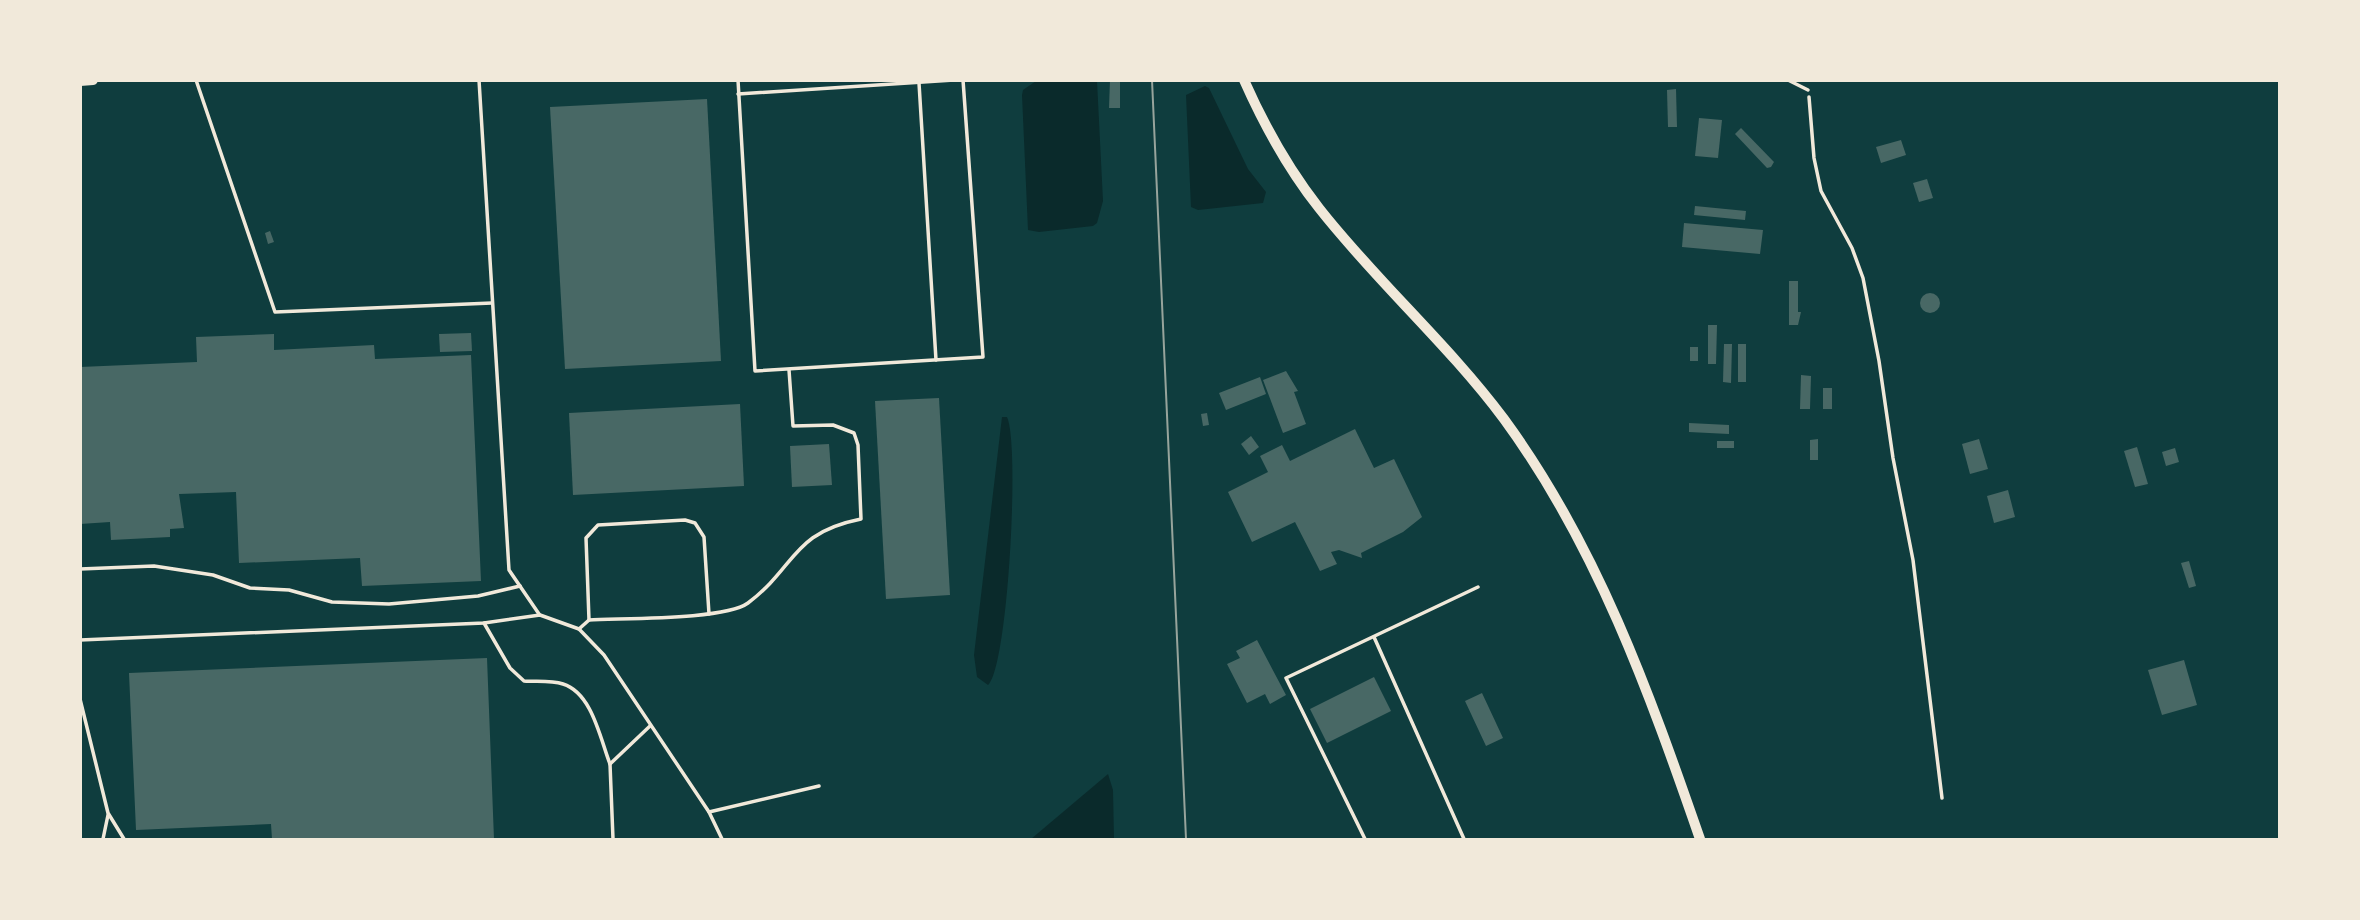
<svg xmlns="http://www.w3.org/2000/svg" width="2360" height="920" font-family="Quicksand,sans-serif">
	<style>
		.water { fill: #0a2a2b }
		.building { fill: #486865 }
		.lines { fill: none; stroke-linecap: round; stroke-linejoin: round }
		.path { stroke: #f1e9da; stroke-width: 3.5 }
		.service { stroke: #f1e9da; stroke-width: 3.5 }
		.tertiary { stroke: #f1e9da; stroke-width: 10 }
		.secondary { stroke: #f1e9da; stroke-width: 10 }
		.tram { stroke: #97a49c; stroke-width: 2 }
	</style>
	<rect width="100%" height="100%" fill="#0f3d3e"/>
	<g class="water">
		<polygon points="1036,81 1097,81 1103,201 1097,223 1093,226 1039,232 1028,230 1022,95 1023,90"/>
		<polygon points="1205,86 1209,88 1248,169 1266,192 1263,203 1198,210 1191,207 1186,95"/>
		<path d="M1002 417H1007C1020 445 1008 666 988 685L977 677 974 655Z"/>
		<polygon points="1108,774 1113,790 1114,839 1031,839"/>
	</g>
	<g class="building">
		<polygon points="1110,80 1120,80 1120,108 1109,108"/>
		<polygon points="1676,89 1677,127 1668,127 1667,90"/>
		<polygon points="707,99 721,361 565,369 550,107"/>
		<polygon points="1699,118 1722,120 1718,158 1695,156"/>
		<polygon points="1741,128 1774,162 1771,167 1767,168 1735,134"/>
		<polygon points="1901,140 1906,155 1881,163 1876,147"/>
		<polygon points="1927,179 1933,198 1919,202 1913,183"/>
		<polygon points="1695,206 1746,211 1745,220 1694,215"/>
		<polygon points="1684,223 1763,230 1760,254 1682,247"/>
		<polygon points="270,231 274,242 268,244 265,233"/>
		<polygon points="1789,281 1798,281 1798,312 1801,312 1798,325 1789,325"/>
		<circle cx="1930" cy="303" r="10"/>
		<polygon points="1708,325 1717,325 1716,364 1708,364"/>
		<polygon points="471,333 472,351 440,352 439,334"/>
		<polygon points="274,334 274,350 374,345 375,359 471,355 481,581 362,586 360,558 239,563 236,492 179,494 184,528 170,529 170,537 111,540 110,522 80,524 80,367 197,362 196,337"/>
		<polygon points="1724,344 1732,344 1731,383 1723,382"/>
		<rect x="1738" y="344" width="8" height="38"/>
		<rect x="1690" y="347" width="8" height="14"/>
		<polygon points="1286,371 1298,391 1294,392 1306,424 1283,433 1263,380"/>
		<polygon points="1801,375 1811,376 1810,409 1800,409"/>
		<polygon points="1260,377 1266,394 1226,410 1219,393"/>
		<rect x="1823" y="388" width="9" height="21"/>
		<polygon points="939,398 950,595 886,599 875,401"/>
		<polygon points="740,404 744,486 573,495 569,413"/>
		<polygon points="1207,413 1209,425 1203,426 1201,414"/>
		<polygon points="1689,423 1729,425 1729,434 1689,432"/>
		<polygon points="1355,429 1374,468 1394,459 1422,517 1403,532 1361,553 1362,558 1339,550 1331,552 1337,564 1320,571 1295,522 1252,542 1228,492 1268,472 1260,456 1282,445 1290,461"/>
		<polygon points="1251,436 1259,447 1249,455 1241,444"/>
		<polygon points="1818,439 1818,460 1810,460 1810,440"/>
		<polygon points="1979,439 1988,469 1970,474 1962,444"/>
		<rect x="1717" y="441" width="17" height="7"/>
		<polygon points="829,444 832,485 792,487 790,446"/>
		<polygon points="2137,447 2148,484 2135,487 2124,451"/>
		<polygon points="2175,448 2179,462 2166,466 2162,452"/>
		<polygon points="2008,490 2015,517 1994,523 1987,496"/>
		<polygon points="2189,561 2196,586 2189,588 2181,563"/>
		<polygon points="1257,640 1286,695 1270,704 1265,694 1247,703 1227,664 1240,658 1236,651"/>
		<polygon points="487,658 494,839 272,839 271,824 136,830 129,673"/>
		<polygon points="2184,660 2197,705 2162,715 2148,670"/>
		<polygon points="1374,677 1391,711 1327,743 1310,709"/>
		<polygon points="1482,693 1503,738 1486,746 1465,701"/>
	</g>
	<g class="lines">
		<polyline class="path" points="1809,97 1814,158 1821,191 1852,248 1863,278 1879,361 1893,458 1913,560 1942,798"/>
		<g class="service">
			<polyline points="196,80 275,312 492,303"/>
			<polyline points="479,80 509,570 539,614"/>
			<polyline points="738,80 755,371 983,357 963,80"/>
			<polyline points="1788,80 1808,90"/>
			<polyline points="919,83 936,360"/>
			<polyline points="738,94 954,80"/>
			<polyline points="80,569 154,566 213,575 250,588 289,590 332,602 389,604 478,596 520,586"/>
			<polyline points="589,620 586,538 598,525 685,520 695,523 704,537 709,614"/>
			<path d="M484 623 510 668 524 681C536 682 551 680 563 684 592 693 600 738 610 764"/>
			<path d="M579 629 589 620C622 618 725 620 748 603 797 566 791 533 861 519L858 445 854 433 833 425 793 426 789 370"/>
			<polyline points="1374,637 1464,839"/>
			<polyline points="80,640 484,623 540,615 579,629 604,655 709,812 819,786"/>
			<polyline points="80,699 108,813 124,839"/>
			<polyline points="709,812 722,839"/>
			<polyline points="103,839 108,815"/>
			<polyline points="613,839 610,764 650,726"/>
			<polyline points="1365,839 1286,678 1478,587"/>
		</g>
		<polyline class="tertiary" points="80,81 93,80"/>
		<path class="secondary" d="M1244 80C1264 125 1289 170 1319 208 1377 282 1448 344 1504 419 1597 546 1649 692 1700 839"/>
		<polyline class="tram" points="1152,80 1186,839"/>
	</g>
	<rect width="2360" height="920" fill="none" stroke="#f1e9da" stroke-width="164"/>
</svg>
